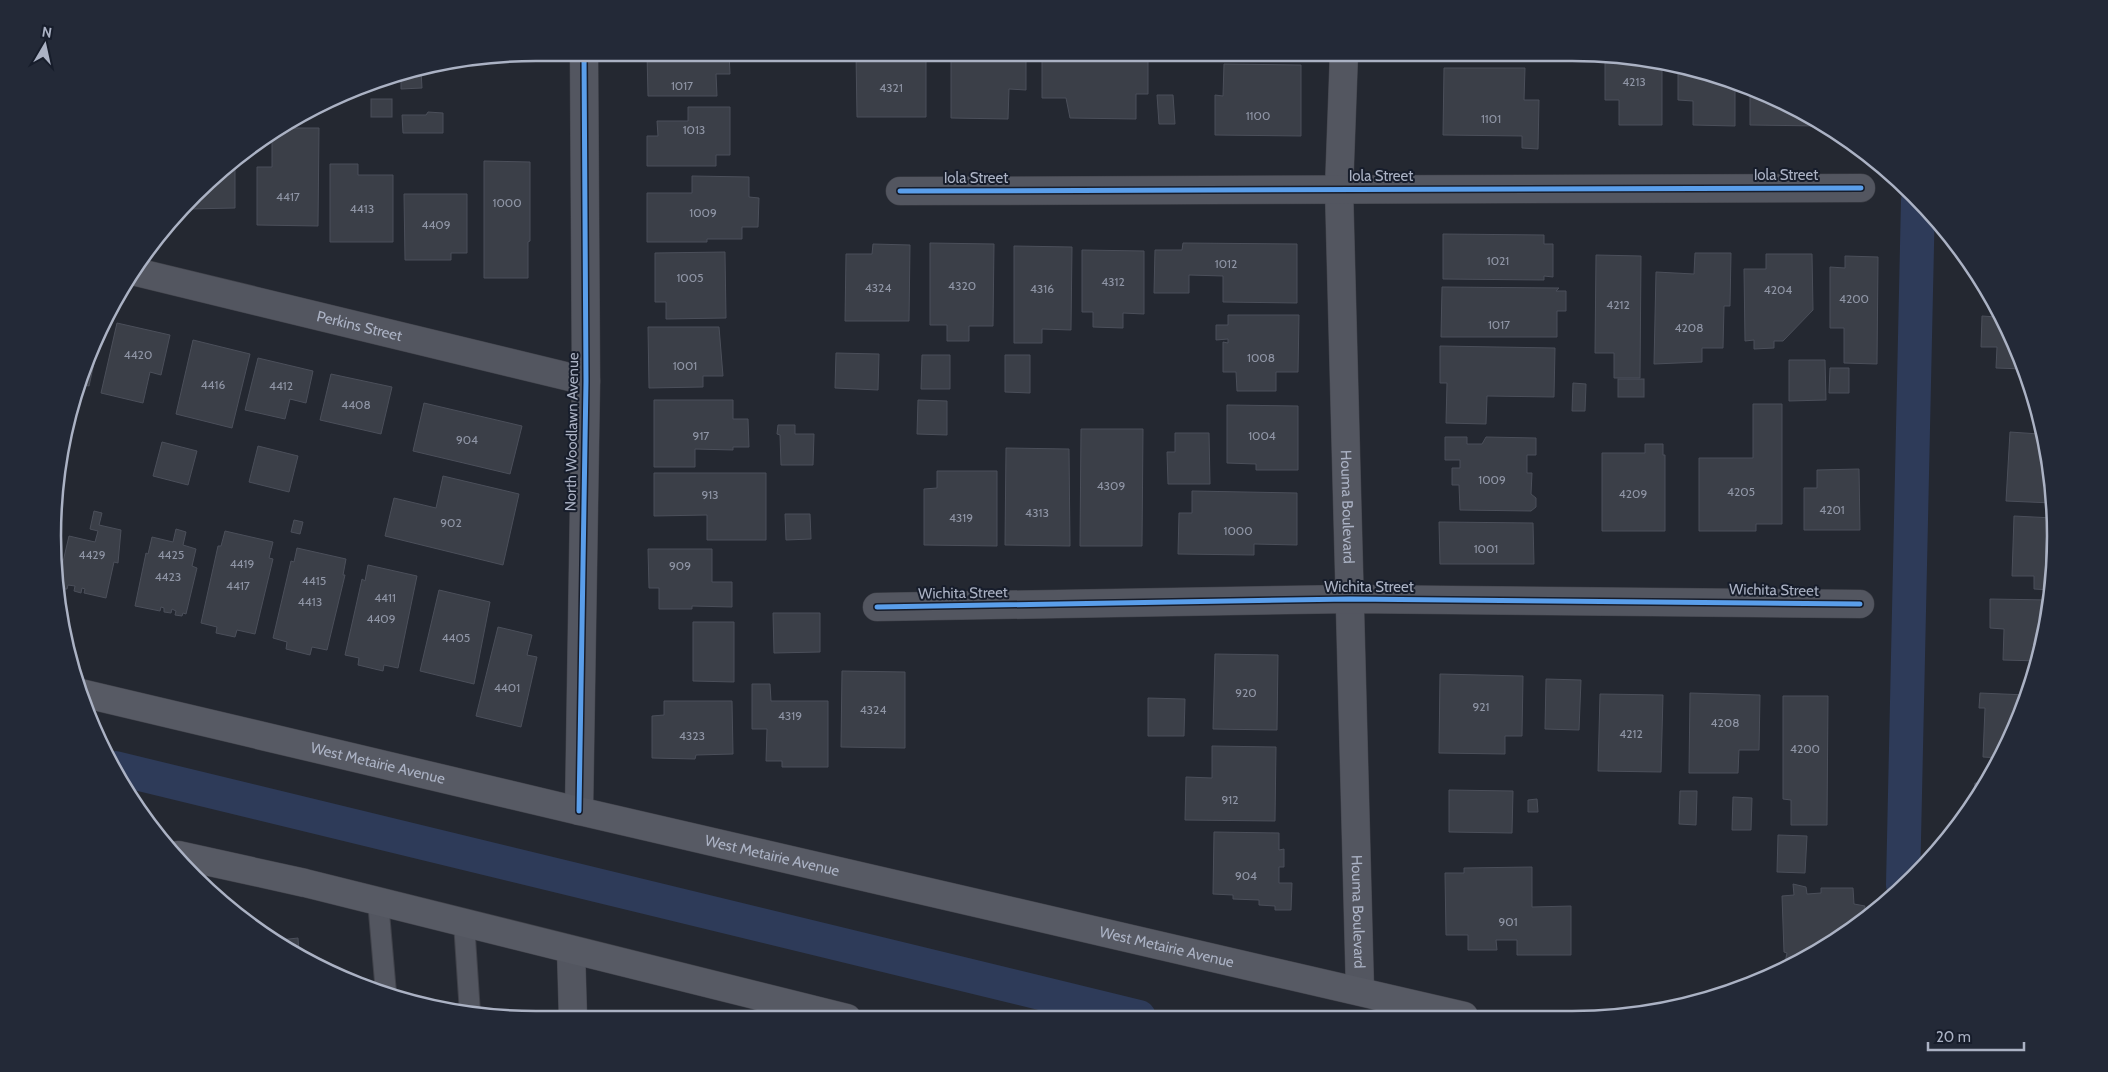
<svg xmlns="http://www.w3.org/2000/svg" width="2108" height="1072" font-family="Cabin,sans-serif">
	<style>
		.lines { fill: none; stroke-linecap: round; stroke-linejoin: round }
		.canal { stroke: #2e3b59; stroke-width: 34 }
		.building { fill: #3b3f48; stroke: #4b4f5a }
		.service-casing { stroke: #40424a; stroke-width: 22 }
		.minor-casing { stroke: #40424a; stroke-width: 29 }
		.secondary-casing { stroke: #40424a; stroke-width: 29 }
		.service { stroke: #535660; stroke-width: 20 }
		.minor { stroke: #535660; stroke-width: 28 }
		.secondary { stroke: #575a64; stroke-width: 28 }
		.cycleway-casing { stroke: #171d2b; stroke-width: 8 }
		.cycleway { stroke: #5a9eea; stroke-width: 5 }
		.labels { text-anchor: middle; dominant-baseline: central; stroke-width: 4; stroke-linejoin: round; paint-order: stroke }
		.number-label { font-size: 12px; fill: #8f95a5 }
		.street-label { font-size: 15px; fill: #abb2c4; stroke: #171d2b }
		.rim { fill: none; stroke: #abb2c4; stroke-width: 2.5 }
	</style>
	<rect width="100%" height="100%" fill="#242831"/>
	<g class="lines">
		<g class="canal">
			<polyline points="115,768 1139,1017"/>
			<polyline points="1903,885 1918,200"/>
		</g>
	</g>
	<g class="building">
		<polygon points="647,53 729,53 730,74 716,74 717,96 648,96"/>
		<polygon points="804,53 819,53 820,59 804,59"/>
		<polygon points="856,53 945,53 945,56 926,56 926,117 857,117"/>
		<polygon points="951,53 1026,53 1026,90 1009,89 1008,119 951,118"/>
		<polygon points="1042,53 1148,53 1148,94 1136,94 1136,119 1070,118 1066,98 1042,98"/>
		<polygon points="1443,53 1508,53 1508,56 1443,54"/>
		<polygon points="1605,54 1662,63 1662,125 1619,125 1619,100 1605,100"/>
		<polygon points="1224,64 1301,65 1301,136 1215,135 1215,95 1223,96"/>
		<polygon points="1678,66 1697,69 1735,83 1735,126 1693,125 1693,101 1678,100"/>
		<polygon points="1444,68 1525,68 1524,100 1539,100 1538,149 1522,148 1522,136 1443,135"/>
		<polygon points="421,71 422,88 401,89 401,75"/>
		<polygon points="389,77 390,81 374,81 380,78"/>
		<polygon points="1750,89 1786,102 1820,126 1750,125"/>
		<polygon points="1157,95 1173,95 1175,124 1159,124"/>
		<rect x="371" y="99" width="21" height="18"/>
		<polygon points="688,107 730,107 730,155 716,155 716,166 647,166 647,136 658,136 657,121 688,121"/>
		<polygon points="428,112 443,113 443,133 403,133 402,115 426,115"/>
		<polygon points="287,128 319,128 318,226 257,225 257,167 272,167 272,136"/>
		<polygon points="235,160 235,208 189,209"/>
		<polygon points="484,161 530,162 530,241 528,242 528,278 484,278"/>
		<polygon points="330,164 358,164 358,175 393,175 393,242 330,242"/>
		<polygon points="692,176 749,177 749,197 759,198 758,227 742,227 742,239 707,239 707,242 647,242 647,193 692,193"/>
		<polygon points="404,194 467,194 467,253 451,253 451,260 405,260"/>
		<polygon points="1443,234 1544,235 1544,244 1553,244 1553,277 1544,276 1544,280 1443,279"/>
		<polygon points="930,243 994,244 993,326 969,326 969,341 947,341 947,325 930,325"/>
		<polygon points="1183,243 1297,244 1297,303 1223,302 1223,276 1189,275 1189,293 1154,293 1155,250 1182,250"/>
		<polygon points="873,244 910,245 909,321 845,321 846,254 872,254"/>
		<polygon points="1014,246 1072,247 1071,330 1042,329 1042,343 1014,343"/>
		<polygon points="1082,250 1144,251 1144,314 1123,313 1123,328 1093,327 1093,312 1082,312"/>
		<polygon points="725,252 726,318 666,319 666,302 655,302 655,253"/>
		<polygon points="1695,253 1731,253 1730,306 1724,306 1723,348 1702,348 1702,362 1654,364 1656,272 1694,274"/>
		<polygon points="1766,254 1812,254 1813,310 1783,341 1774,341 1774,348 1754,349 1754,340 1745,341 1744,269 1766,269"/>
		<polygon points="1596,255 1641,256 1640,378 1614,378 1614,353 1595,353"/>
		<polygon points="1845,256 1878,257 1877,364 1844,363 1844,328 1830,328 1830,267 1845,268"/>
		<polygon points="1442,287 1559,288 1556,291 1566,291 1566,311 1557,311 1557,337 1441,337"/>
		<polygon points="1997,308 2025,369 1996,368 1997,347 1981,347 1982,316 1997,317"/>
		<polygon points="1228,315 1299,315 1298,372 1276,372 1276,391 1237,391 1236,372 1223,372 1223,342 1228,343 1228,339 1216,340 1216,325 1228,325"/>
		<polygon points="117,323 170,335 161,375 150,372 143,403 101,393"/>
		<polygon points="102,327 89,386 79,384 89,351"/>
		<polygon points="648,327 719,327 723,376 703,376 703,387 649,388"/>
		<polygon points="193,340 250,354 232,428 176,414"/>
		<polygon points="1440,346 1555,348 1554,397 1487,396 1486,424 1446,423 1447,383 1440,383"/>
		<polygon points="836,353 879,354 878,390 835,388"/>
		<polygon points="922,355 950,355 950,389 921,389"/>
		<polygon points="1005,355 1030,355 1030,393 1005,392"/>
		<polygon points="258,358 313,371 306,403 290,399 285,419 245,410"/>
		<polygon points="1789,360 1825,360 1826,400 1789,401"/>
		<polygon points="1830,368 1849,368 1849,393 1829,393"/>
		<polygon points="331,374 392,387 381,434 320,420"/>
		<rect x="1618" y="379" width="26" height="18"/>
		<polygon points="1573,383 1586,384 1585,411 1572,411"/>
		<polygon points="654,400 733,400 733,419 748,419 749,447 733,447 733,450 695,449 695,467 654,467"/>
		<polygon points="918,400 947,401 947,435 917,434"/>
		<polygon points="424,403 522,426 510,474 413,451"/>
		<polygon points="1753,404 1782,404 1782,524 1756,524 1756,531 1699,531 1699,458 1753,458"/>
		<polygon points="1227,405 1298,406 1298,470 1256,470 1256,464 1227,463"/>
		<polygon points="778,425 795,425 795,434 814,434 813,465 781,465 780,435 777,434"/>
		<polygon points="1081,429 1143,429 1142,546 1080,546"/>
		<polygon points="2010,432 2039,434 2039,441 2044,441 2051,473 2052,503 2006,501"/>
		<polygon points="1175,433 1209,433 1210,484 1168,484 1167,452 1175,452"/>
		<polygon points="1445,437 1467,437 1467,444 1482,444 1486,437 1536,438 1536,455 1527,455 1527,473 1532,473 1531,494 1536,498 1536,507 1531,511 1460,510 1459,485 1452,485 1452,468 1460,468 1460,460 1445,460"/>
		<polygon points="162,442 197,451 188,485 153,476"/>
		<polygon points="1645,444 1663,444 1663,455 1665,455 1665,531 1602,531 1602,453 1645,453"/>
		<polygon points="258,446 298,456 289,492 249,482"/>
		<polygon points="1006,448 1069,449 1070,546 1005,545"/>
		<polygon points="1859,469 1860,530 1804,530 1804,488 1817,488 1817,470"/>
		<polygon points="937,471 997,471 997,546 924,545 924,489 937,488"/>
		<polygon points="654,473 766,473 766,540 707,540 707,515 654,516"/>
		<polygon points="443,476 519,494 503,565 385,536 394,498 436,508"/>
		<polygon points="1192,491 1297,493 1297,545 1254,544 1254,555 1178,554 1179,513 1192,513"/>
		<polygon points="94,511 102,513 99,525 121,530 118,563 114,562 106,598 84,593 85,589 82,588 81,593 74,591 75,586 68,585 67,589 62,589 63,584 58,583 69,536 95,542 98,531 90,529"/>
		<polygon points="785,514 810,514 811,539 786,540"/>
		<polygon points="2014,516 2053,518 2054,567 2051,590 2034,589 2034,576 2012,576"/>
		<polygon points="294,520 303,522 300,534 291,532"/>
		<polygon points="1439,522 1533,523 1534,564 1440,564"/>
		<polygon points="176,529 186,532 183,545 196,549 192,566 197,568 186,614 183,613 182,616 175,615 176,611 172,609 171,613 164,612 164,608 161,607 160,611 135,606 146,553 148,554 152,537 173,542"/>
		<polygon points="225,531 273,542 269,558 273,559 255,634 237,630 235,637 216,633 217,627 201,623 218,546 221,546"/>
		<polygon points="297,548 346,559 343,575 345,575 327,650 312,647 310,655 286,649 287,642 273,638 291,561 294,562"/>
		<polygon points="648,549 712,549 712,582 732,582 732,607 692,606 692,609 659,609 659,588 649,588"/>
		<polygon points="368,565 417,576 398,668 384,665 383,671 358,665 359,658 345,655 362,579 365,581"/>
		<polygon points="439,590 490,602 474,684 420,671"/>
		<polygon points="1990,599 2049,600 2039,661 2003,660 2004,629 1990,628"/>
		<polygon points="773,613 820,613 820,652 774,653"/>
		<polygon points="693,622 734,622 734,682 693,681"/>
		<polygon points="498,627 532,635 527,655 537,657 521,727 476,716"/>
		<polygon points="1215,654 1278,655 1277,730 1213,729"/>
		<polygon points="842,671 905,672 905,748 841,747"/>
		<polygon points="1440,674 1523,676 1522,736 1505,736 1505,754 1439,753"/>
		<polygon points="1546,679 1581,680 1579,730 1545,729"/>
		<polygon points="752,684 770,684 771,701 828,701 828,767 782,767 782,761 766,761 767,729 752,729"/>
		<polygon points="1690,693 1760,695 1759,750 1739,750 1738,773 1689,773"/>
		<polygon points="1980,693 2026,695 2006,750 2000,758 1983,757 1985,708 1979,708"/>
		<polygon points="1600,694 1663,695 1661,772 1598,771"/>
		<polygon points="1783,696 1828,696 1827,825 1791,825 1791,800 1783,799"/>
		<polygon points="1148,698 1185,699 1184,736 1148,736"/>
		<polygon points="664,701 732,701 733,754 696,755 695,759 652,758 652,716 664,715"/>
		<polygon points="1212,746 1276,747 1275,821 1185,820 1186,777 1212,778"/>
		<polygon points="1975,783 1983,784 1974,797"/>
		<polygon points="1449,790 1513,791 1512,833 1449,832"/>
		<polygon points="1680,791 1697,791 1696,825 1679,824"/>
		<polygon points="1733,797 1752,798 1751,830 1732,830"/>
		<polygon points="1537,799 1538,812 1528,812 1528,800"/>
		<polygon points="1214,832 1279,833 1279,850 1284,849 1284,867 1279,867 1279,883 1292,883 1291,910 1275,910 1275,906 1259,905 1259,900 1233,899 1233,895 1213,894"/>
		<polygon points="1778,835 1807,836 1805,873 1777,872"/>
		<polygon points="1532,867 1532,907 1571,906 1571,955 1517,955 1517,940 1496,940 1497,950 1468,950 1468,935 1446,935 1445,873 1464,873 1464,868"/>
		<polygon points="1793,884 1806,887 1807,894 1821,893 1821,888 1853,888 1854,904 1865,906 1863,922 1784,967 1787,953 1784,952 1782,896 1794,895"/>
		<polygon points="298,938 299,953 280,940"/>
	</g>
	<g class="lines">
		<defs>
			<g id="service">
				<polyline points="378,901 386,993"/>
				<polyline points="464,923 470,1013"/>
			</g>
			<g id="minor">
				<path id="s1" d="M1344 53 1339 189 1360 991"/>
				<polyline points="900,191 1861,188"/>
				<path id="s2" d="M132 271 586 381"/>
				<polyline points="877,607 1350,599 1860,604"/>
				<polyline points="579,811 586,381 584,53"/>
				<polyline points="571,950 573,1018"/>
			</g>
			<g id="secondary">
				<path id="s3" d="M81 693 579 811 1464 1016"/>
				<polyline points="178,855 305,883 847,1018"/>
			</g>
		</defs>
		<use href="#service" class="service-casing"/>
		<use href="#minor" class="minor-casing"/>
		<use href="#secondary" class="secondary-casing"/>
		<use href="#service" class="service"/>
		<use href="#minor" class="minor"/>
		<use href="#secondary" class="secondary"/>
		<defs>
			<g id="cycleway">
				<polyline points="900,191 1861,188"/>
				<polyline points="877,607 1350,599 1860,604"/>
				<polyline points="579,811 586,381 584,53"/>
			</g>
		</defs>
		<use href="#cycleway" class="cycleway-casing"/>
		<use href="#cycleway" class="cycleway"/>
	</g>
	<g class="labels">
		<g class="number-label">
			<text x="1634" y="81">4213</text>
			<text x="682" y="85">1017</text>
			<text x="891" y="87">4321</text>
			<text x="1258" y="115">1100</text>
			<text x="1491" y="118">1101</text>
			<text x="694" y="129">1013</text>
			<text x="288" y="196">4417</text>
			<text x="507" y="202">1000</text>
			<text x="362" y="208">4413</text>
			<text x="703" y="212">1009</text>
			<text x="436" y="224">4409</text>
			<text x="1498" y="260">1021</text>
			<text x="1226" y="263">1012</text>
			<text x="690" y="277">1005</text>
			<text x="1113" y="281">4312</text>
			<text x="962" y="285">4320</text>
			<text x="878" y="287">4324</text>
			<text x="1042" y="288">4316</text>
			<text x="1778" y="289">4204</text>
			<text x="1854" y="298">4200</text>
			<text x="1618" y="304">4212</text>
			<text x="1499" y="324">1017</text>
			<text x="1689" y="327">4208</text>
			<text x="138" y="354">4420</text>
			<text x="1261" y="357">1008</text>
			<text x="685" y="365">1001</text>
			<text x="213" y="384">4416</text>
			<text x="281" y="385">4412</text>
			<text x="356" y="404">4408</text>
			<text x="701" y="435">917</text>
			<text x="1262" y="435">1004</text>
			<text x="467" y="439">904</text>
			<text x="1492" y="479">1009</text>
			<text x="1111" y="485">4309</text>
			<text x="1741" y="491">4205</text>
			<text x="1633" y="493">4209</text>
			<text x="710" y="494">913</text>
			<text x="1832" y="509">4201</text>
			<text x="1037" y="512">4313</text>
			<text x="961" y="517">4319</text>
			<text x="451" y="522">902</text>
			<text x="1238" y="530">1000</text>
			<text x="1486" y="548">1001</text>
			<text x="92" y="554">4429</text>
			<text x="171" y="554">4425</text>
			<text x="242" y="563">4419</text>
			<text x="680" y="565">909</text>
			<text x="168" y="576">4423</text>
			<text x="314" y="580">4415</text>
			<text x="238" y="585">4417</text>
			<text x="385" y="597">4411</text>
			<text x="310" y="601">4413</text>
			<text x="381" y="618">4409</text>
			<text x="456" y="637">4405</text>
			<text x="507" y="687">4401</text>
			<text x="1246" y="692">920</text>
			<text x="1481" y="706">921</text>
			<text x="873" y="709">4324</text>
			<text x="790" y="715">4319</text>
			<text x="1725" y="722">4208</text>
			<text x="1631" y="733">4212</text>
			<text x="692" y="735">4323</text>
			<text x="1805" y="748">4200</text>
			<text x="1230" y="799">912</text>
			<text x="1246" y="875">904</text>
			<text x="1508" y="921">901</text>
		</g>
		<g class="street-label">
			<text x="1786" y="175">Iola Street</text>
			<text x="1381" y="176">Iola Street</text>
			<text x="976" y="178">Iola Street</text>
			<text stroke="none"><textPath href="#s2" startOffset="234">Perkins Street</textPath></text>
			<text transform="translate(572 432) rotate(-89)">North Woodlawn Avenue</text>
			<text stroke="none"><textPath href="#s1" startOffset="454">Houma Boulevard</textPath></text>
			<text x="1369" y="587">Wichita Street</text>
			<text transform="translate(1774 590) rotate(1)">Wichita Street</text>
			<text transform="translate(963 593) rotate(-1)">Wichita Street</text>
			<text stroke="none"><textPath href="#s3" startOffset="305">West Metairie Avenue</textPath></text>
			<text stroke="none"><textPath href="#s3" startOffset="710">West Metairie Avenue</textPath></text>
			<text stroke="none"><textPath href="#s1" startOffset="859">Houma Boulevard</textPath></text>
			<text stroke="none"><textPath href="#s3" startOffset="1115">West Metairie Avenue</textPath></text>
		</g>
	</g>
	<path d="M0 0H2108V1072H0ZM536 61H1572A475 475 0 0 1 2047 536V536A475 475 0 0 1 1572 1011H536A475 475 0 0 1 61 536V536A475 475 0 0 1 536 61Z" fill="#232937" fill-rule="evenodd"/>
	<path class="rim" d="M536 61H1572A475 475 0 0 1 2047 536V536A475 475 0 0 1 1572 1011H536A475 475 0 0 1 61 536V536A475 475 0 0 1 536 61Z"/>
	<g transform="translate(45 45) rotate(9)" stroke="#171d2b" stroke-width="4" paint-order="stroke">
	<path d="M0-4L9 19L0 12L-9 19Z" fill="#abb2c4"/>
	<text y="-8" font-size="14" font-weight="bold" text-anchor="middle" fill="#abb2c4">N</text>
	</g>
	<path d="M1928 1042v8h96v-8" fill="none" stroke="#abb2c4" stroke-width="2.5"/>
	<text x="1936" y="1042" font-size="15" fill="#abb2c4" stroke="#171d2b" stroke-width="4" paint-order="stroke">20 m</text>
</svg>
